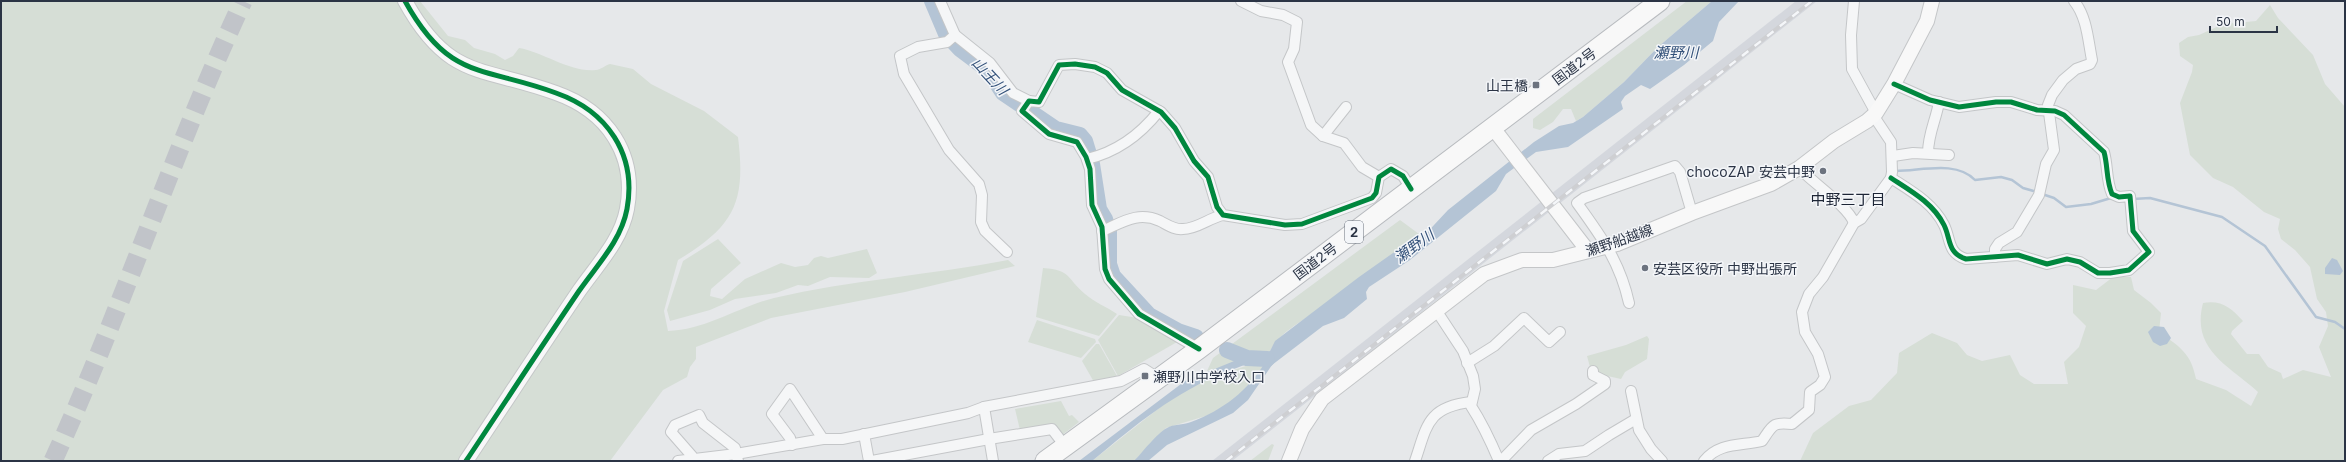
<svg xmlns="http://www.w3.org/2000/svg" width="2346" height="462" font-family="Inter,'Noto Sans JP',sans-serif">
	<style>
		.built { fill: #d4d7dd }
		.green { fill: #d6ded6 }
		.water { fill: #b4c4d5 }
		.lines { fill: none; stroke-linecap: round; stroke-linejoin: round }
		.stream { stroke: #b4c4d5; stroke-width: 2.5 }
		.river { stroke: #b4c4d5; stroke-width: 16 }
		.highway-tunnel { stroke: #c1c4c9; stroke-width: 19; stroke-dasharray: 19 10; stroke-linecap: butt }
		.street-casing { stroke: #c4c6c8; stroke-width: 12 }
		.secondary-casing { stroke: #c4c6c8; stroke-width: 16 }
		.highway-casing { stroke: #b8bbbf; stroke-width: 21 }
		.street { stroke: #f5f6f7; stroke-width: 10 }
		.secondary { stroke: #f8f8f8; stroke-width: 14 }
		.highway { stroke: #f8f8f8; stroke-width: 19 }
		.rail-casing { stroke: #cecfd2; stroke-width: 4 }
		.rail { stroke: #f4f6f9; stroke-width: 2.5; stroke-dasharray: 8; stroke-linecap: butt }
		.cycleway-casing { stroke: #f4f6f9; stroke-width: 8 }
		.cycleway { stroke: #00873e; stroke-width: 5 }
		.poi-dot { fill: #6c737f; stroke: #f4f6f9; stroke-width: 1.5 }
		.labels { text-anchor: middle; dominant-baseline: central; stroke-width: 3; stroke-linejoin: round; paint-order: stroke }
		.shield { fill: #f4f6f9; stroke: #676e7b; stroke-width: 1 }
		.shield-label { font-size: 13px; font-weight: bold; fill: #2b3445 }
		.street-label { font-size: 14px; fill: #2b3445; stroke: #f4f6f9 }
		.poi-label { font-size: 14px; fill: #2b3445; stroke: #f4f6f9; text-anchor: end }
		.water-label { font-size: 15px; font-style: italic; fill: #34527a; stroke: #f4f6f9 }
		.neighbourhood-label { font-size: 15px; fill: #1d2536; stroke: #f4f6f9 }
	</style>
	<rect width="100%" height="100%" fill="#e6e8ea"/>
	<polygon class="built" points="1796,1 1817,1 1232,461 1212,461"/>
	<g class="green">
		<path d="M1 1H420L448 36 465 40 474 48 495 54 505 60 513 56 519 48C543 52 571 73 596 70 600 70 606 65 610 64L633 69 651 84 704 111 738 137C746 202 735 226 678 260L664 311 668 331C706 330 738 307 774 298 851 280 931 275 1008 260L1015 266 905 292 771 318 696 347V359L690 367 687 377 663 390 610 461H1Z"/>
		<polygon points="1687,1 1712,1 1658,47 1624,82 1583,117 1576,121 1571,109 1563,109 1553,122 1540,130 1533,128 1533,119"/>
		<path d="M2270 5 2278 18 2313 55 2325 84 2345 107V461H1800L1813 433 1849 406 1871 400 1897 373 1899 353 1932 333 1957 343 1967 355 1982 361 2010 355 2020 375 2034 384H2068L2064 362 2079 347 2086 326 2073 313V285L2096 290 2113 277H2131L2134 290 2151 303 2161 313 2159 332C2180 347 2191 353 2196 379L2226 390 2251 406 2258 392C2228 365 2191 350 2203 303 2222 300 2231 308 2243 321L2232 331 2231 334 2247 354H2259L2268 367 2281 373 2283 379 2303 370 2331 377 2319 347 2328 326 2326 312 2317 299 2310 267 2295 250 2281 239 2278 229 2280 219 2264 212 2233 187 2213 178 2190 155 2180 103 2192 72 2193 65 2180 56 2179 43 2188 37 2199 35 2230 21 2239 28 2246 22 2256 21Z"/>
		<path d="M1400 220 1419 234 1420 240C1383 259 1351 285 1318 310 1301 322 1280 332 1270 351L1261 355H1249L1227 366 1207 371 1213 358Z"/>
		<polygon points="718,239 741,263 711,289 710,296 722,299 745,279 781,263 795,267 808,265 814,258 821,256 828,258 867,249 877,273 869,278 830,277 808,286 798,285 776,293 735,299 710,310 670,321 667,310 683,261"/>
		<path d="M1043 268C1072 270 1066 278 1085 294 1094 302 1107 307 1117 314L1099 336 1036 317Z"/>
		<polygon points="1119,315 1138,318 1177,342 1118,376 1098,340"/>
		<polygon points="1037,320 1095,339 1096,342 1081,358 1028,342"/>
		<polygon points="1647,336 1649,339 1647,359 1625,372 1621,379 1603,375 1590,367 1587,356 1626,345"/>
		<polygon points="1096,344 1099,344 1117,376 1109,380 1094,382 1082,361"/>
		<polygon points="1260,361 1267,361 1247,388 1233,401 1209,415 1166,428 1134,461 1092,461 1163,405 1197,383"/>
		<polygon points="1061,401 1069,416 1072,415 1079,422 1061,436 1020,430 1015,409"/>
		<polygon points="1272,444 1274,445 1268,461 1250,461"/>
	</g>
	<g class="water">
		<path d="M1712 1H1739L1719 22 1713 41 1684 65 1650 89 1641 85 1625 96 1621 102 1623 109 1568 147 1536 152 1506 174 1496 191 1410 260 1369 287 1366 292 1367 299 1344 318 1323 326 1272 365 1248 400 1233 413 1167 445 1148 461H1134C1142 453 1157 433 1167 428 1173 424 1183 425 1191 422 1223 410 1248 391 1266 361 1253 360 1240 367 1228 371 1173 393 1137 424 1092 461H1079L1185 381 1249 355H1261L1270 351 1275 341 1359 277 1393 253 1420 240 1448 210 1534 142 1559 126 1573 123 1583 117 1624 82 1658 47Z"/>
		<polygon points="2332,258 2337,260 2343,271 2340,275 2325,274 2325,268"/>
		<polygon points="2154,326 2164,327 2171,338 2167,344 2160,346 2153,342 2148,332"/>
	</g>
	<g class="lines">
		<g class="stream">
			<path d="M1896 171C1921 171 1956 160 1975 180L2001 177 2012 180 2023 188 2037 192"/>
			<polyline points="2042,194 2054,198 2066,207 2091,204 2111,198"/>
			<polyline points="2133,199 2150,198 2222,217 2265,246 2316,317 2335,322 2345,329"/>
		</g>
		<g class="river">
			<polyline points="932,1 946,34 960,49 988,70 1003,93 1056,129 1080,135 1085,141 1092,164 1099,209 1105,219 1109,232 1109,264 1113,276 1149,315 1178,331 1196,337"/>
			<polyline points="1227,350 1247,358 1267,359"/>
		</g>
		<path class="highway-tunnel" d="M53 461C122 310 173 151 243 1"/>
		<defs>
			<g id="street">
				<polyline points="940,1 955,35 990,63 1013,93 1029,101"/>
				<polyline points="1241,1 1261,11 1283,15 1297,22 1294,49 1288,62 1311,125 1323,136 1344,143 1362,167 1379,177"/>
				<polyline points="1854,1 1851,35 1852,69 1876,113"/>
				<polyline points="955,35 947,42 918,47 900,56 904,74 949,150 979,184 982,195 981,222 985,231 1007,252"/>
				<polyline points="1323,136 1346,107"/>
				<path d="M1928 153C1928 134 1936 120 1939 102"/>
				<polyline points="1893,156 1913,153 1949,155"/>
				<path d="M1087 159C1117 152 1140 135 1159 111"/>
				<path d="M1799 168C1812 182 1849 207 1854 223"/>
				<path d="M1891 178C1911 191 1933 203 1944 225 1951 239 1947 253 1966 259L2018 255 2047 264 2067 259 2080 262 2098 273H2110L2129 270 2149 252 2133 231 2130 196 2119 197 2112 194C2106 180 2108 166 2104 152L2064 115 2055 111 2037 110 2011 102H1996L1959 107 1930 100 1894 84"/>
				<path d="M1102 231C1123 222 1138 211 1160 221 1168 225 1174 230 1183 229 1197 229 1209 218 1223 215"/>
				<path d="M1995 257V249L1999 243 2017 232 2039 195 2046 164 2054 150 2048 105 2052 95 2063 80 2076 69 2090 64 2092 60C2088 40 2087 17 2074 1"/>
				<path d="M1629 303C1620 262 1601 236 1577 203L1584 198 1675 166 1680 172 1692 213"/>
				<path d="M1436 310 1463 351 1473 376 1475 389 1471 406C1482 423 1491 442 1499 461"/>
				<polyline points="1199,349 1139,314 1109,279 1105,269 1102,227 1092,205 1090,169 1086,157 1077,142 1049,134 1022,111 1029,101 1039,102 1059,65 1075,64 1095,67 1107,73 1122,90 1161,112 1175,128 1194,161 1208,177 1217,207 1223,215 1285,225 1302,224 1372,198 1376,193 1379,177 1391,169 1403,176 1411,189"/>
				<polyline points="1467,363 1494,346 1524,318 1549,342 1560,332"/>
				<polyline points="1631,391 1639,430 1651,449 1662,461"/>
				<polyline points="984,407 993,461"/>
				<polyline points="864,434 869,461"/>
				<polyline points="792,445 790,438 772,414 790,389 823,439"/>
				<polyline points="692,459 692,456 671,432 675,425 699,415 703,423 735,448 738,461"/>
				<polyline points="678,461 736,454 823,439 842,439 968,413 984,407 1121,381 1144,369 1158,378"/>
				<polyline points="872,461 989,439 1052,429 1065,446"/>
				<path d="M1415 461C1427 426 1427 407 1471 402"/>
				<polyline points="1501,461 1531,430 1576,404 1605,384 1605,381 1593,375 1593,371"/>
				<polyline points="1548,461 1559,454 1585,451 1609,435 1636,419"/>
				<path d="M1704 461C1719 442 1741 446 1762 441 1773 425 1772 422 1792 424L1809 410 1810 392 1820 385 1825 377 1818 354 1805 332 1802 312 1809 294 1823 277 1854 223 1861 219 1891 178 1892 172 1891 142 1873 115"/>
			</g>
			<g id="secondary">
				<path d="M405 1C449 81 483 66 556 93 607 111 637 154 627 209 621 241 597 265 579 291 541 347 504 404 466 461"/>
				<polyline points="1493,128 1588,251"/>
				<polyline points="1289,461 1302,429 1322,399 1484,274 1522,260 1553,260 1617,244 1692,213 1771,184 1799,168 1834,141 1867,121 1876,113 1894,84 1927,21 1932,1"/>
			</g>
			<polyline id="highway" points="1045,461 1199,349 1660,1"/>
		</defs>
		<use href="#street" class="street-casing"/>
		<use href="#secondary" class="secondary-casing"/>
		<use href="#highway" class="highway-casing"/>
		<use href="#street" class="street"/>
		<use href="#secondary" class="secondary"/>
		<use href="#highway" class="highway"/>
		<defs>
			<polyline id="rail" points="1226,461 1812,1"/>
		</defs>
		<use href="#rail" class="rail-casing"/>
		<use href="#rail" class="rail"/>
		<defs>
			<g id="cycleway">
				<path d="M405 1C449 81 483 66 556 93 607 111 637 154 627 209 621 241 597 265 579 291 541 347 504 404 466 461"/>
				<path d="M1891 178C1911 191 1933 203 1944 225 1951 239 1947 253 1966 259L2018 255 2047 264 2067 259 2080 262 2098 273H2110L2129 270 2149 252 2133 231 2130 196 2119 197 2112 194C2106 180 2108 166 2104 152L2064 115 2055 111 2037 110 2011 102H1996L1959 107 1930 100 1894 84"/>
				<polyline points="1199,349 1139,314 1109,279 1105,269 1102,227 1092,205 1090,169 1086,157 1077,142 1049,134 1022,111 1029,101 1039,102 1059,65 1075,64 1095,67 1107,73 1122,90 1161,112 1175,128 1194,161 1208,177 1217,207 1223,215 1285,225 1302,224 1372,198 1376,193 1379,177 1391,169 1403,176 1411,189"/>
			</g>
		</defs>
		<use href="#cycleway" class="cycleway-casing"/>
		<use href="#cycleway" class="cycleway"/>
	</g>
	<g class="poi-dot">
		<rect x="1532" y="81" width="8" height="8" rx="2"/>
		<circle cx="1823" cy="171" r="4"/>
		<circle cx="1645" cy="268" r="4"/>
		<rect x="1141" y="372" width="8" height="8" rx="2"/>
	</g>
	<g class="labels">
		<rect class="shield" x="1345" y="221" width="18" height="22" rx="3"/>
		<g class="shield-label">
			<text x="1354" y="232">2</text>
		</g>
		<g class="street-label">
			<text transform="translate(1574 66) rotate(-37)">国道2号</text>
			<text transform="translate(1619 240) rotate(-19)">瀬野船越線</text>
			<text transform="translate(1315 261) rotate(-37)">国道2号</text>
		</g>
		<g class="poi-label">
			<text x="1528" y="85">山王橋</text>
			<text x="1815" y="171">chocoZAP 安芸中野</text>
			<text x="1653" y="268" text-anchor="start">安芸区役所 中野出張所</text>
			<text x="1153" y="376" text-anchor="start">瀬野川中学校入口</text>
		</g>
		<g class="water-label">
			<text x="1676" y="52">瀬野川</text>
			<text transform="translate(990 76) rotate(47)">山王川</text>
			<text transform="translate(1414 246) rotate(-36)">瀬野川</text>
		</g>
		<g class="neighbourhood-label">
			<text x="1848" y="199">中野三丁目</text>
		</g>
	</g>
	<rect width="2346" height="462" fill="none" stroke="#2b3445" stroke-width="4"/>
	<path d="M2210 26v6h67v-6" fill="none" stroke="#2b3445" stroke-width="2"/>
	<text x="2216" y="26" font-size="12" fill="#2b3445" stroke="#f4f6f9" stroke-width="3" paint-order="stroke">50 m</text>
</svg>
